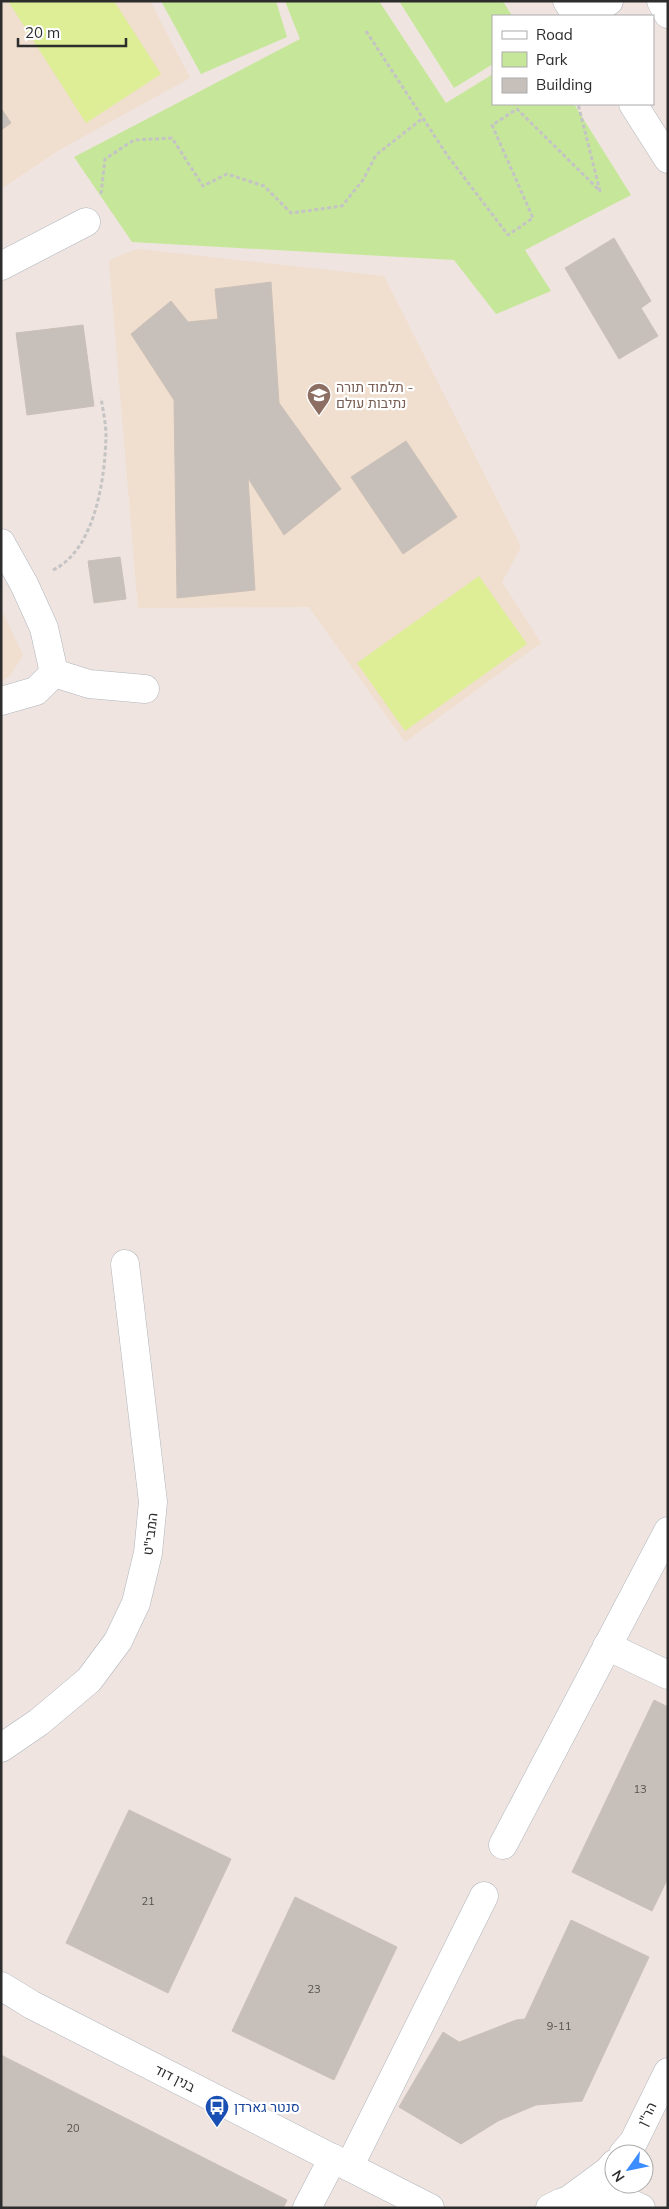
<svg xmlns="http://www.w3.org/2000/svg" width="669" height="2209" font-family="Mulish,Heebo,sans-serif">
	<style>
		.education { fill: #f0dece }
		.green { fill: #c6e79a }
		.pitch { fill: #ddee96 }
		.building { fill: #c7c0ba; stroke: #cbc0b8 }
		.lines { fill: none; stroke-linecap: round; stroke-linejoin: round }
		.minor-casing { stroke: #afb5bd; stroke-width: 29 }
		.path { stroke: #c4c4c4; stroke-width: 3; stroke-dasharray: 4 2.5; stroke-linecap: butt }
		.minor { stroke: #fff; stroke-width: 28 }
		.labels { text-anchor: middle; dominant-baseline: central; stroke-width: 4.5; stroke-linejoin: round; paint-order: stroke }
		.number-label { font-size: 11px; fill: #545250 }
		.education-label { font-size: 14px; fill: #785e54; stroke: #fff; text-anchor: start }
		.street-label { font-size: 14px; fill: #2d2d2d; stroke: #fff }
		.transit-label { font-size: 14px; fill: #164399; stroke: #fff; text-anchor: start }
	</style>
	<rect width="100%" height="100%" fill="#efe4df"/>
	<g class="education">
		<polygon points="1,1 150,1 190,78 59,150 1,189"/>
		<polygon points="137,249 384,276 521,547 502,582 541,643 405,742 309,607 138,608 109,260"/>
		<polygon points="1,609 23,655 11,674 1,682"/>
	</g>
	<g class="green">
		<polygon points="161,1 276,1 287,37 201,74"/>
		<polygon points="285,1 379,1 446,103 493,74 493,104 574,104 631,195 525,250 551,291 496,314 454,260 132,242 74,157 300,39"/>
		<polygon points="399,1 503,1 512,16 493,16 493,64 454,88"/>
	</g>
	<g class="pitch">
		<polygon points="8,1 114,1 161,74 86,123"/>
		<polygon points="479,576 527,644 405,731 357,663"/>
	</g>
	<g class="building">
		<polygon points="1,108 11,123 1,130"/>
		<polygon points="614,238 651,301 641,308 658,336 619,359 565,268"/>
		<polygon points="271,282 279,403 341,489 284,535 248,478 255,590 177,598 174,400 131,334 171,301 188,322 218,319 215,289"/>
		<polygon points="83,325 94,406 27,415 16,333"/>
		<polygon points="406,441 457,517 403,554 351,477"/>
		<polygon points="120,557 126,599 94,603 88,561"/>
		<polygon points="654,1700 668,1707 668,1878 652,1911 572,1872"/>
		<polygon points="129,1810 231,1859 168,1993 66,1943"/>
		<polygon points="295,1897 397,1947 334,2080 232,2031"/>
		<polygon points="571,1920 649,1957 582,2101 536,2105 498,2121 461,2144 399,2107 443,2032 459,2042 457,2043 516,2020 525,2019"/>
		<polygon points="1,2055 287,2200 283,2208 1,2208"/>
	</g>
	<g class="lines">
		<defs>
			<g id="minor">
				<polyline points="567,1 577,16"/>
				<polyline points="661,1 668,14"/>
				<polyline points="587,16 609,1"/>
				<polyline points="633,104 668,159"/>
				<polyline points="1,266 86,222"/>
				<polyline points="1,543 24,584 44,628 54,673 36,691 1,701"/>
				<polyline points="54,673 89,684 145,689"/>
				<polyline points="607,1646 668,1675"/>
				<polyline points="1,1748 39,1722 89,1680 118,1641 136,1603 148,1553 153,1502 125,1264"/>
				<polyline points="503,1845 668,1531"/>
				<polyline points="1,1986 32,2005 430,2208"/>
				<polyline points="623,2154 634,2141 668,2072"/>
				<polyline points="349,2167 484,1896"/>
				<polyline points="570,2199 608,2171 614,2164"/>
				<polyline points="307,2208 333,2158"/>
				<path d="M550 2208C580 2191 610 2193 641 2208"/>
			</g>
		</defs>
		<use href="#minor" class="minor-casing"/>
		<g class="path">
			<polyline points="366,31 447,155 508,235 533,218 492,125 517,109 600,191 578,104"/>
			<polyline points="101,194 105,159 134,140 172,138 203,186 227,174 264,186 291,213 342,206 363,180 376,155 423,118"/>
			<path d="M53 570C95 550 105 479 106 436 106 424 103 410 101 398"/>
		</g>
		<use href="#minor" class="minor"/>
	</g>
	<defs>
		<symbol id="school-pin" viewBox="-11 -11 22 30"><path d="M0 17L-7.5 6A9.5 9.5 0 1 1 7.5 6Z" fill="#8d6e63" stroke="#fff"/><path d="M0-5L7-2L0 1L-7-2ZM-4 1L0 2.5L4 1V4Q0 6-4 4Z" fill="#fff"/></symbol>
		<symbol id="bus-pin" viewBox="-11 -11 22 30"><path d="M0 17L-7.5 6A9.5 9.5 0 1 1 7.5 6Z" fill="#1a4fb4" stroke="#fff"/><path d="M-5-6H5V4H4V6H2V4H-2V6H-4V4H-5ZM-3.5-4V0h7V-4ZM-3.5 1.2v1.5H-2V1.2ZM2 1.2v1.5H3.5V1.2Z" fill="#fff"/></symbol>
	</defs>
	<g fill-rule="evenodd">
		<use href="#school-pin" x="305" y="381" width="28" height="38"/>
		<use href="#bus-pin" x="203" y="2093" width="28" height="38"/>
	</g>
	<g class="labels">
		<g class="number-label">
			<text x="640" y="1789">13</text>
			<text x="148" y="1901">21</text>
			<text x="314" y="1989">23</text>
			<text x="559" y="2026">9-11</text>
			<text x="73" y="2128">20</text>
		</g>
		<g class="education-label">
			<text x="336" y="387">תלמוד תורה -<tspan x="336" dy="16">נתיבות עולם</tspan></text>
		</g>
		<g class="street-label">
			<text transform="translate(150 1534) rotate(-83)">המבי"ט</text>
			<text transform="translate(175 2078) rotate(27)">בנין דוד</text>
			<text transform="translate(647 2114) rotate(-64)">הר"ן</text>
		</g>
		<g class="transit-label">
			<text x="234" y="2107">סנטר גארדן</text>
		</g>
	</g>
	<rect width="669" height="2209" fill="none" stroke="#2d2d2d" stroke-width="5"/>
	<rect x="492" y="15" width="162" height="90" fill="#ffffff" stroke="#ababab"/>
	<rect x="502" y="31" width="25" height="8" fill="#ffffff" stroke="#ababab"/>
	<text x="536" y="40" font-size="15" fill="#2d2d2d">Road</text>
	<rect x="502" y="52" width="25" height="15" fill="#c6e79a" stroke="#ababab"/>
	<text x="536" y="65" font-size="15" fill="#2d2d2d">Park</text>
	<rect x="502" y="78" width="25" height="15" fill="#c7c0ba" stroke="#ababab"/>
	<text x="536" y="90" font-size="15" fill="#2d2d2d">Building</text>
	<g transform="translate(629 2169) rotate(237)"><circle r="24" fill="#ffffff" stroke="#ababab"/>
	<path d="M0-4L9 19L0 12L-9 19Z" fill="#3c8dff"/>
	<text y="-8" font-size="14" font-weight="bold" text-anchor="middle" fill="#2d2d2d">N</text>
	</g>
	<path d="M18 38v8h108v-8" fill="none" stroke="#2d2d2d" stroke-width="2.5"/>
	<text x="25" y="38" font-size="15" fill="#2d2d2d" stroke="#ffffff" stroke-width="4" paint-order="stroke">20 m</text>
</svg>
